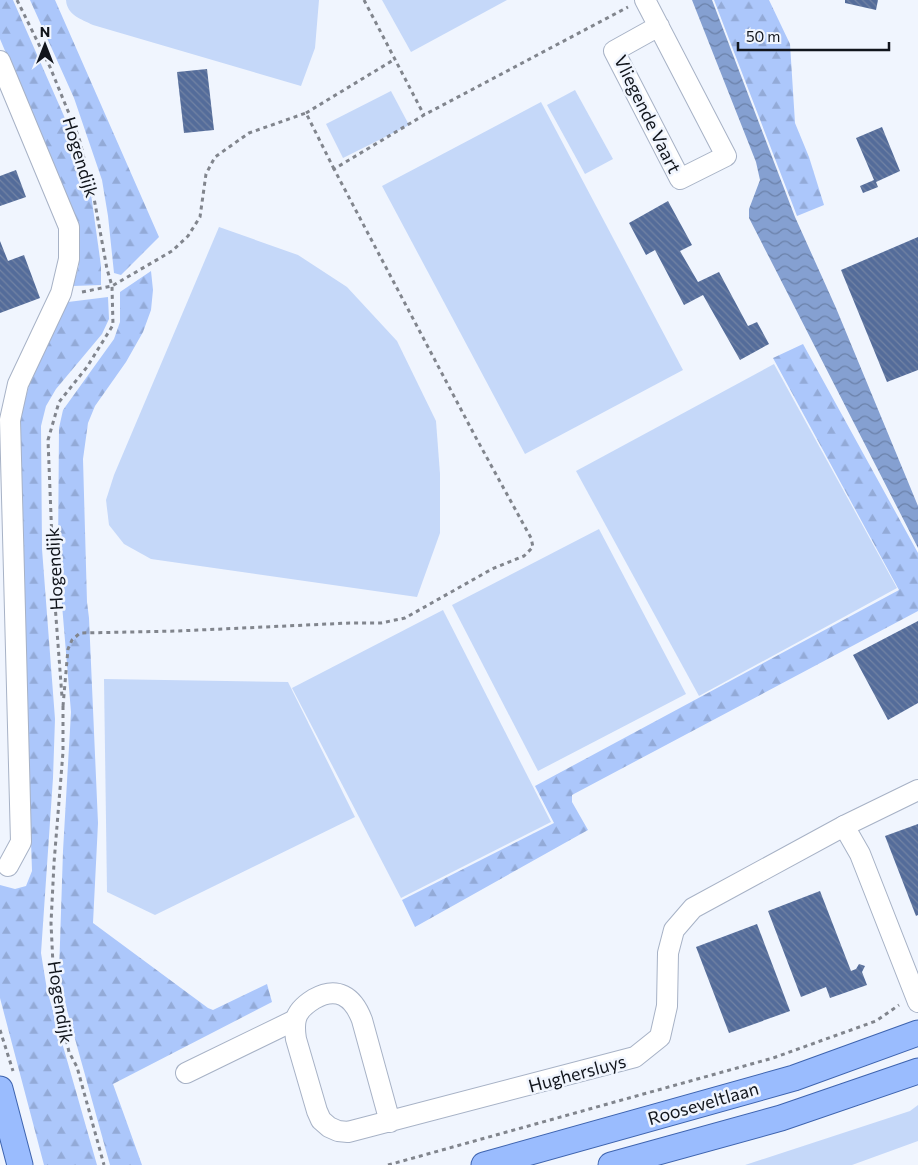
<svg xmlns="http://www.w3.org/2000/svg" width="918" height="1165" font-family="Commissioner,sans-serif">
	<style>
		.grass { fill: #c5d8f9 }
		.forest { fill: url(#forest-firs) }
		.water { fill: url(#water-waves) }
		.building { fill: url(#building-back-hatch) }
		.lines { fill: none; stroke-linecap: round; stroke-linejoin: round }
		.minor-casing { stroke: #a7b2c6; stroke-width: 22 }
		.major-casing { stroke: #3e64af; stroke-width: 27 }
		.path { stroke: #81858d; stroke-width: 3; stroke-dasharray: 4 4; stroke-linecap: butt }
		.minor { stroke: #fff; stroke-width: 20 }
		.major { stroke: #9abcfe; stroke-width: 25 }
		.labels { text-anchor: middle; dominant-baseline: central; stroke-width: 5; stroke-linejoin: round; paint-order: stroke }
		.street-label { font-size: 18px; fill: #11151c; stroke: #f0f5fe }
	</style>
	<defs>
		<pattern id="forest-firs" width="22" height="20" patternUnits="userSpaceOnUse" patternTransform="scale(1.25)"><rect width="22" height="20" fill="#acc7fb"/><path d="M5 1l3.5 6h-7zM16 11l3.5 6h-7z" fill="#93aad7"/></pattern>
		<pattern id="water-waves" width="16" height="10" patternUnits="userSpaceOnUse" patternTransform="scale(1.25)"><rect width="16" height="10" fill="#85a0d1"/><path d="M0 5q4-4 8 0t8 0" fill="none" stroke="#6b81a9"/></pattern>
		<pattern id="building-back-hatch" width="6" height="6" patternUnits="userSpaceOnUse" patternTransform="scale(1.25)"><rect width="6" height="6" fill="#546c9a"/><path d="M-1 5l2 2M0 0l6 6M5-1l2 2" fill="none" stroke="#7283a4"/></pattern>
	</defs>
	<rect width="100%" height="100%" fill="#f0f5fe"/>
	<g class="grass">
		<path d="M66 0H319L315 48 301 86 93 25C81 19 67 15 66 0Z"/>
		<polygon points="382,0 507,0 411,52"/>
		<polygon points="575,90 613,159 585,174 547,105"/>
		<polygon points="391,91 409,125 343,158 326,124"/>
		<polygon points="541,102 683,370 525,454 382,186"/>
		<polygon points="219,227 298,255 347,287 397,341 436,421 440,474 440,533 417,597 151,559 124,544 109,525 106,500 114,475"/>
		<polygon points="774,364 897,588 699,696 576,471"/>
		<polygon points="599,529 686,694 538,771 452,605"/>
		<polygon points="443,610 551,822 401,898 292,688"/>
		<polygon points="104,679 288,682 355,817 155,915 107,892"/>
		<polygon points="918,1105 918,1141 852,1165 745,1165 910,1111"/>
	</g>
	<g class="forest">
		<polygon points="0,0 13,0 71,132 91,194 101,266 101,285 73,286 79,265 79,246 47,150 0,39"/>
		<polygon points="30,0 55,0 159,237 121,275 114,273 108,216 102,180 74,98"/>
		<polygon points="714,0 769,0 790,44 795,123 809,157 824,205 797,216"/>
		<polygon points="151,271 153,290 151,310 143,332 126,362 95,406 88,423 83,459 87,602 89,618 98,823 93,923 208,1008 213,1010 267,984 272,1002 113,1084 142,1165 110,1165 67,1010 59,973 63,851 71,712 58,557 59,428 63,410 114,339 120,322 120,292"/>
		<polygon points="108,297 109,319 102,334 56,389 46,406 41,426 42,549 55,719 53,778 41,953 47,990 97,1165 44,1165 0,998 0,885 15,889 26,886 32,871 17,431 29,385 68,302"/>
		<polygon points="803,344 918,553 918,611 572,795 572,802 588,830 415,927 402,900 554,823 535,786 899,590 773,358"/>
	</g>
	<polygon class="water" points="692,0 712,0 795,217 836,308 918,506 918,548 749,218 749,209 760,180 756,162"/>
	<g class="building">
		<polygon points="845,0 878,0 876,10 845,3"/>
		<polygon points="207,69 214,130 184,133 177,72"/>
		<polygon points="882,127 900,171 876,182 878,187 863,193 860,186 874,180 856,138"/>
		<polygon points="16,170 26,197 0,206 0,176"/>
		<polygon points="668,201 692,245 680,251 698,282 719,272 748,326 757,322 769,344 740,360 703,295 684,305 655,250 646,255 629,223"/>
		<polygon points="918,237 918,370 887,382 841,270"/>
		<polygon points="0,241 8,261 24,255 40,298 0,313"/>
		<polygon points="918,621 918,703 888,720 853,655"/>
		<polygon points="918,824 918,915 916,916 885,836"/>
		<polygon points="820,891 851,971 856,969 859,964 865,966 862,972 867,985 830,998 826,987 801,997 768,911"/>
		<polygon points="757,924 790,1011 729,1033 696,947"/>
	</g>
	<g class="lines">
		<defs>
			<g id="minor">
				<polyline points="645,0 726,156 680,179 614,51 659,26"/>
				<polyline points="0,61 69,227 69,259 61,293 18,384 10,420 21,842 8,866"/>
				<polyline points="844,826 860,854 918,1002"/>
				<polyline points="186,1073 295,1020"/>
				<path d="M390 1122 362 1020C353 996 337 986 314 999 306 1004 298 1010 296 1019 294 1026 295 1032 296 1039L317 1111 321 1120 329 1127 338 1131 348 1132 635 1057 660 1037 667 1006 668 953 674 930 693 908 844 826 918 790"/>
			</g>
			<g id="major">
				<polyline points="0,1089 20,1165"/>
				<polyline points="484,1165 794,1078 918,1033"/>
				<polyline points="611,1165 781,1118 918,1071"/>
			</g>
		</defs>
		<use href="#minor" class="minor-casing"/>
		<use href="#major" class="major-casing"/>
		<g class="path">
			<polyline points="17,0 50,67 79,138 94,198 107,269 112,286 113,325 87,367 59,402 48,440 54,591 62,697"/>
			<polyline points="364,0 424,115"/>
			<polyline points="306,113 395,59"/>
			<polyline points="82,292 112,286 172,251 188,236 200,217 206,174 215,157 249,133 306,113 334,169"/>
			<polyline points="63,706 68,649 72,640 80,633 178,631 350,623 381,623 405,618 492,569 524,556 533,547 531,538 475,436 334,169 424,115 628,7"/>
			<polyline points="63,706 63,752 54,863 51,923 54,986 69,1052 77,1067 104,1165"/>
			<polyline points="0,1030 13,1071"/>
			<polyline points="388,1165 773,1058 876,1021 899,1005"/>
		</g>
		<use href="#minor" class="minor"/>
		<use href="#major" class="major"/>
	</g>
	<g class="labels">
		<g class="street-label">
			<text transform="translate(648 114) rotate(64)">Vliegende Vaart</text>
			<text transform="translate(81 157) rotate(73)">Hogendijk</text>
			<text transform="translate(54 569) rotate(-93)">Hogendijk</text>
			<text transform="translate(61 1002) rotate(81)">Hogendijk</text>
			<text transform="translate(577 1073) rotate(-15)">Hughersluys</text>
			<text transform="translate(703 1103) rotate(-16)">Rooseveltlaan</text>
		</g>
	</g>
	<g transform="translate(45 45)" stroke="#f0f5fe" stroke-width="4" paint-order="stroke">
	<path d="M0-4L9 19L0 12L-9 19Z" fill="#11151c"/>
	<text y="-8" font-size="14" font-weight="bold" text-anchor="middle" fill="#11151c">N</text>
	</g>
	<path d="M738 42v8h151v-8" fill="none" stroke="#11151c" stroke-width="2.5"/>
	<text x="746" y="42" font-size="15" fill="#11151c" stroke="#f0f5fe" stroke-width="4" paint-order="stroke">50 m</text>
</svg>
